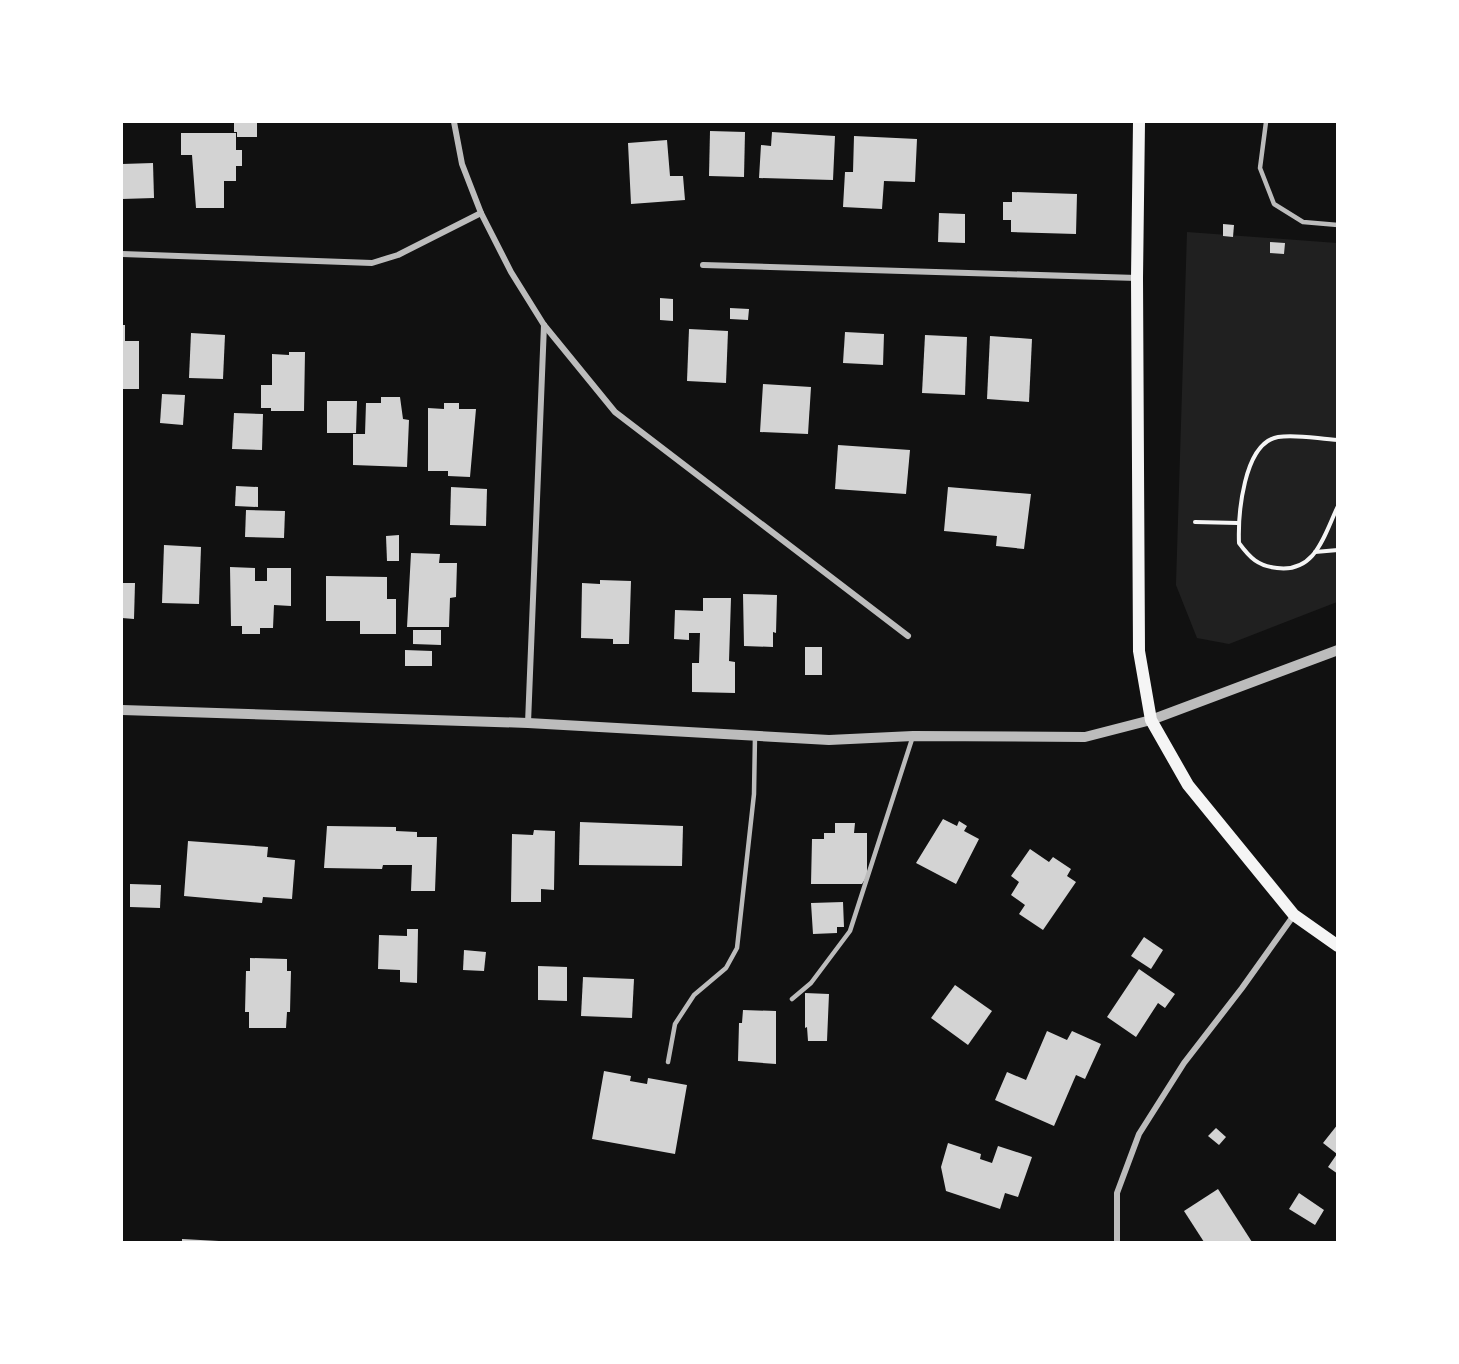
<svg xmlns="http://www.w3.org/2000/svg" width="1459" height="1364" font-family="'Alegreya Sans',sans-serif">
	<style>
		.green { fill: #202020 }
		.building { fill: #d3d3d3 }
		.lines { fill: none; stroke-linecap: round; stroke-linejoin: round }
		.path { stroke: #f5f5f5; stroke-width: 4 }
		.service { stroke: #bcbcbc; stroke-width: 4.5 }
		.minor { stroke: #bcbcbc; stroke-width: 6 }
		.tertiary { stroke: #bcbcbc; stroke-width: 10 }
		.secondary { stroke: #f5f5f5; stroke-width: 12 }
	</style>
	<rect width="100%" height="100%" fill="#111"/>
	<polygon class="green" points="1187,232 1337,243 1337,602 1229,644 1197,638 1176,585"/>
	<g class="building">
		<polygon points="234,122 257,122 257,137 237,137 237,132 234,132"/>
		<polygon points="710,131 745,132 744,177 709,176"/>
		<polygon points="772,132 835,136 833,180 759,178 761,145 771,146"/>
		<polygon points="181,133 236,133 236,150 242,150 242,166 236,166 236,181 224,181 224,208 196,208 192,155 181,155"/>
		<polygon points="854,136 917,139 915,182 884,181 882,209 843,207 845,172 853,172"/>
		<polygon points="667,140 670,176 683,176 685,200 631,204 628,143"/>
		<polygon points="153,163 154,198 122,199 122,164"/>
		<polygon points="1012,192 1077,194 1076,234 1011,232 1011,220 1003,220 1003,202 1012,202"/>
		<polygon points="939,213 965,214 965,243 938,242"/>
		<polygon points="1223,224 1234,225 1233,237 1223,236"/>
		<polygon points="1270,242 1285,243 1284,254 1270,253"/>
		<polygon points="660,298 673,299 673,321 660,320"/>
		<polygon points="730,308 749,309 748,320 730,319"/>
		<polygon points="122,325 125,325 125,341 139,341 139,389 122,389"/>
		<polygon points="689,329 728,331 726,383 687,381"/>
		<polygon points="845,332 884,334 883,365 843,363"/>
		<polygon points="191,333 225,335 223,379 189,378"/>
		<polygon points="925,335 967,337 965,395 922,393"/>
		<polygon points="990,336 1032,339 1029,402 987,399"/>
		<polygon points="289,352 305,352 304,411 271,411 271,408 261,408 261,385 272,385 272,354 289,355"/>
		<polygon points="763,384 811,387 808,434 760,432"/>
		<polygon points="162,394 185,395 183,425 160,423"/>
		<polygon points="381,397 400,397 403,419 409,420 407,467 353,465 353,434 365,434 366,403 381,403"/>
		<polygon points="327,401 357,401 356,433 327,433"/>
		<polygon points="444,403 459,403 459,409 476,409 470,477 448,476 448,471 428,471 428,408 444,409"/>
		<polygon points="234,413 263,414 262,450 232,449"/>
		<polygon points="838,445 910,450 906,494 835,489"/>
		<polygon points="236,486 258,487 258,507 235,506"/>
		<polygon points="451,487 487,489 486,526 450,525"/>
		<polygon points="948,487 1031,494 1024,549 996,546 997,536 944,531"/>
		<polygon points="246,510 285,511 284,538 245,537"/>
		<polygon points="399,535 399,561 387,561 386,536"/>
		<polygon points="164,545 201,547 199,604 162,603"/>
		<polygon points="411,553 440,554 439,563 457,563 456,597 450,598 449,627 407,627"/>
		<polygon points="230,567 255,568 255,581 267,581 267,568 291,568 291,606 274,605 273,628 260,628 260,634 242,634 242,626 231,626"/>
		<polygon points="326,576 387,577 387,599 396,599 396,634 360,634 360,621 326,621"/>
		<polygon points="600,580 631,581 629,644 613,644 613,639 581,638 582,583 600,584"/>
		<polygon points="122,583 135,583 134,619 122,618"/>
		<polygon points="743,594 777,595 776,633 773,632 773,647 744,646"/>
		<polygon points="703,598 731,598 729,661 735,662 735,693 692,692 692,663 699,663 700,633 689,633 689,640 674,639 675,610 703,611"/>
		<polygon points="413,630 441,630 441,645 413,644"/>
		<rect x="805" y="647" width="17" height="28"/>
		<polygon points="405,650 432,651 432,666 405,666"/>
		<polygon points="943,819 957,826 959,821 967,826 964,831 979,839 956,884 916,863"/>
		<polygon points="580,822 683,826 682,866 579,865"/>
		<polygon points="835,823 855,823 854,833 867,833 867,876 862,884 811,884 812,839 824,839 824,833 835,833"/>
		<polygon points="327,826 396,827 396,831 417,832 417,837 437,837 435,891 411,891 412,865 383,865 382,869 324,868"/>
		<polygon points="534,830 555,831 554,890 541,889 541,902 511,902 512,834 533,835"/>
		<polygon points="188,841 268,847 267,857 295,860 292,899 263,897 262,903 184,896"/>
		<polygon points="1030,849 1049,862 1053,857 1071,869 1067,876 1076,882 1043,930 1019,914 1025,905 1011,895 1019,882 1011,876"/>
		<polygon points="130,884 161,885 160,908 130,907"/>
		<polygon points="843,902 844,927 837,927 837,933 813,934 811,903"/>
		<polygon points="407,929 418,929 417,983 400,982 400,970 378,969 379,935 407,936"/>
		<polygon points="1144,937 1163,950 1151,969 1131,956"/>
		<polygon points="464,950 486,952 484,971 463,970"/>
		<polygon points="250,958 287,959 287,971 291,971 290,1012 287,1012 286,1028 249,1028 249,1012 245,1012 246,971 250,971"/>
		<polygon points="538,966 567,967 567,1001 538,1000"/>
		<polygon points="1139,969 1175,994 1165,1008 1158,1003 1136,1037 1107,1017"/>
		<polygon points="583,977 634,979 632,1018 581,1016"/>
		<polygon points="955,985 992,1011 968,1045 931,1018"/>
		<polygon points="805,993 829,994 827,1041 808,1041 807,1027 805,1028"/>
		<polygon points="743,1010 776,1011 776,1064 738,1061 739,1023 742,1023"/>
		<polygon points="1047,1031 1067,1040 1072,1031 1101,1044 1085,1079 1076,1075 1054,1126 995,1100 1007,1072 1026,1080"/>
		<polygon points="604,1071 631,1076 630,1081 647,1084 648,1078 687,1085 675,1154 592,1139"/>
		<polygon points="1338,1124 1338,1174 1328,1167 1337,1154 1323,1143"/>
		<polygon points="1216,1128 1226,1137 1219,1145 1208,1136"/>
		<polygon points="948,1143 981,1154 980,1159 992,1163 998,1146 1032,1157 1018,1197 1005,1193 1000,1209 946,1191 941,1167"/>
		<polygon points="1218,1189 1252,1242 1204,1242 1184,1211"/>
		<polygon points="1299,1193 1324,1210 1315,1225 1289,1209"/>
		<polygon points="182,1239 219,1241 219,1242 182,1242"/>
	</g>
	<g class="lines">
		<g class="path">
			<path d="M1338 440C1318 439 1297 434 1278 437 1243 443 1238 516 1239 543 1250 558 1258 566 1277 568 1316 573 1324 535 1338 506"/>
			<polyline points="1195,522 1238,523"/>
			<polyline points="1315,552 1338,550"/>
		</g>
		<g class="service">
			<polyline points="1266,122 1260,168 1274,204 1303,222 1338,225"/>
			<polyline points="792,999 811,983 850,931 913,736"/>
			<polyline points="668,1062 675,1024 694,995 726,968 737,948 754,794 755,736"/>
		</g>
		<g class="minor">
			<polyline points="454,122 462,164 481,213 511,272 544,325 615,412 908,636"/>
			<polyline points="122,254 372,263 398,255 481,213"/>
			<polyline points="703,265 1137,278"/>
			<polyline points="528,723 544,325"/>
			<polyline points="1117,1242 1117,1193 1139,1134 1184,1063 1242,988 1294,915"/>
		</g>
		<polyline class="tertiary" points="122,710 528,723 829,740 913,736 1085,737 1151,720 1338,650"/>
		<polyline class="secondary" points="1139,122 1137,278 1139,651 1151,720 1188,785 1294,915 1338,946"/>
	</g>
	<rect width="1459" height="1364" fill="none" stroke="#ffffff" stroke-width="246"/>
</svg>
